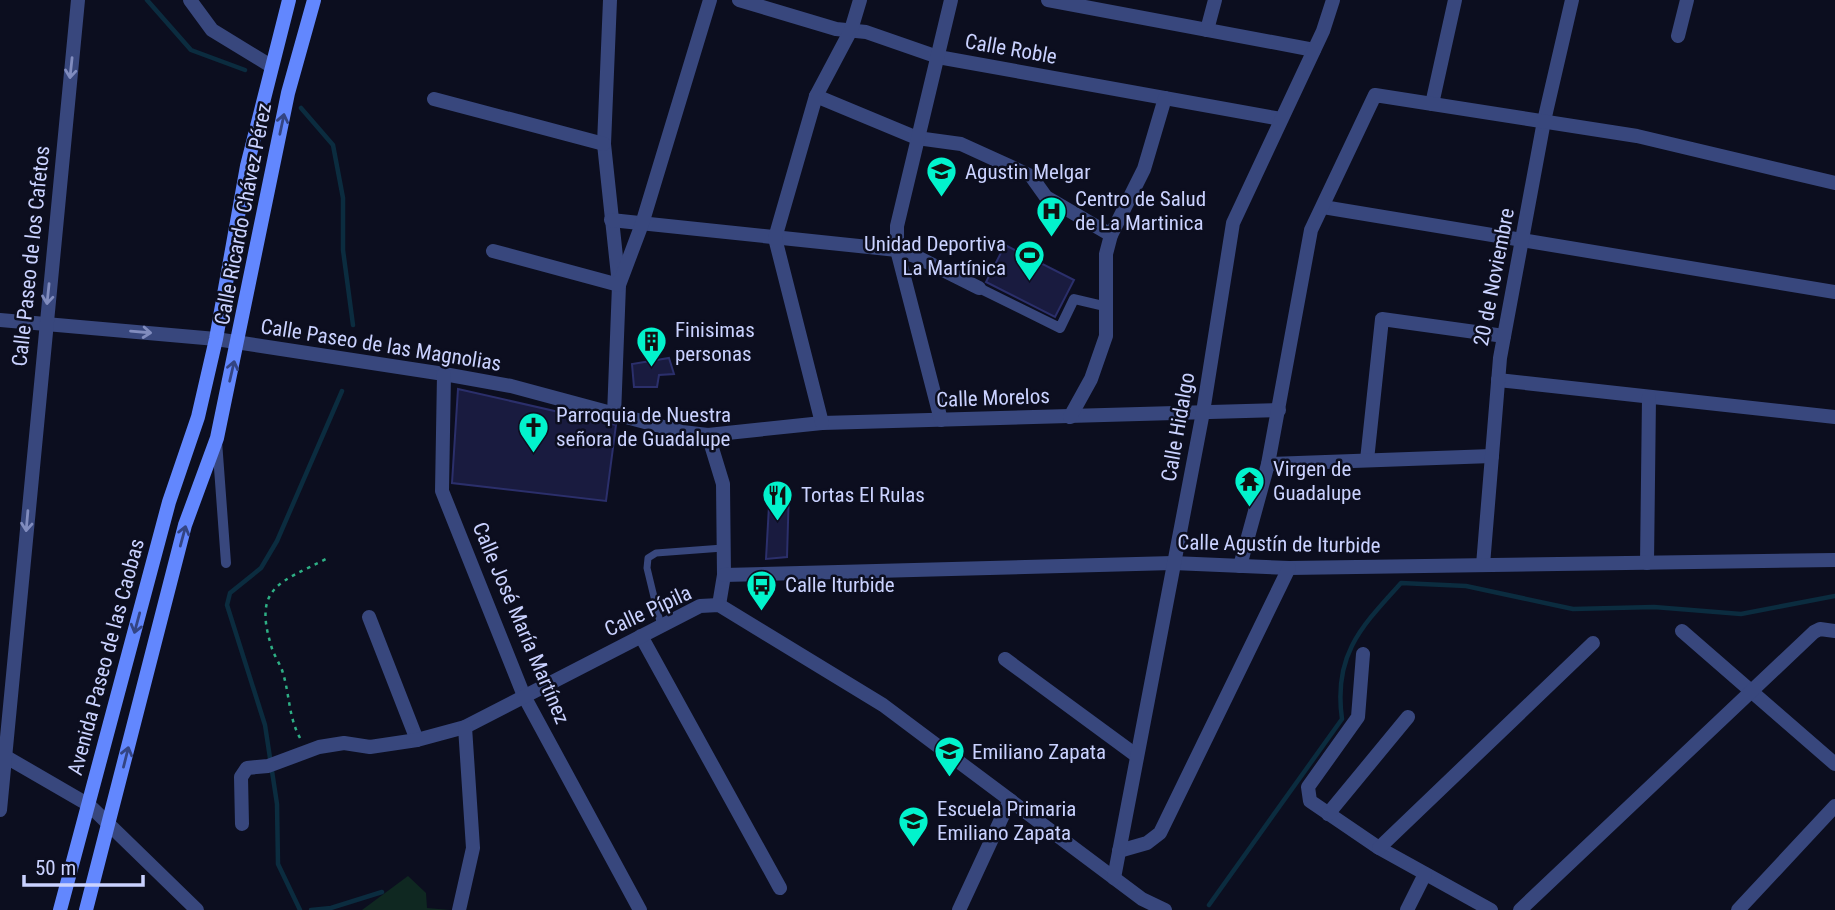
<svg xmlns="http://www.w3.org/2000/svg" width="1835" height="910" font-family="'Roboto Condensed',sans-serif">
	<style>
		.green { fill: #0f2821 }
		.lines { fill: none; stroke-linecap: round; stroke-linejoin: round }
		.stream { stroke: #0b2c3f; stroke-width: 4.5 }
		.building { fill: #191b3f; stroke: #2b2f6b; stroke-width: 2 }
		.path { stroke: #2eaf85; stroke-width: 2.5; stroke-dasharray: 3.5 5; stroke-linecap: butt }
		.service { stroke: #38477d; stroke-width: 7 }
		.pedestrian { stroke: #38477d; stroke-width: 10 }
		.minor { stroke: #38477d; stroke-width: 14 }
		.secondary { stroke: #6287fe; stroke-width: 14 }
		.oneway { stroke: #818cbe }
		.oneway2 { stroke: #334483 }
		.labels { text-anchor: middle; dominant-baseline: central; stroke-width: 5; stroke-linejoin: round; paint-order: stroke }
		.street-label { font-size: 21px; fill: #cad2ff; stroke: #0c0e1f }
		.poi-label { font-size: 21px; fill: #cad2ff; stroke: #0c0e1f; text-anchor: start }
	</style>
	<rect width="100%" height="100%" fill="#0c0e1f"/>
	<polygon class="green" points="408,876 426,893 427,908 450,910 348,910 362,910"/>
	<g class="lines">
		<g class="stream">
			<polyline points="147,0 191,50 245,70"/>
			<polyline points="301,108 333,145 343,198 343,250 353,325"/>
			<path d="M1209 905 1342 719C1333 655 1361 627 1401 583L1466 586 1573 609 1654 607 1741 614 1835 596"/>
			<polyline points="300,910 278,864 277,804 265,725 227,605 230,593 261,568 277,541 342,391"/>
			<polyline points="311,910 331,908 382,892"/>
		</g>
	</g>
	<g class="building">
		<polygon points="1005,245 1074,280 1055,317 986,282"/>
		<polygon points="669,358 674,374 659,375 657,387 634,387 632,364"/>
		<polygon points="458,389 616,425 606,501 452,483"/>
		<polygon points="1256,471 1251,490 1240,489 1243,472"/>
		<polygon points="770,488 789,488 787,557 766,559"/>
	</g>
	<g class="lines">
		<path class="path" d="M300 738C288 716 290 694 282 670 279 662 273 654 271 645 253 587 281 582 326 559"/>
		<polyline class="service" points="661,626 647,568 648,558 656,553 723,548"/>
		<g class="pedestrian">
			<polyline points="979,288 1060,328 1074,299 1108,307"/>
			<polyline points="217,441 226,563"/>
		</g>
		<g class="minor">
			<polyline points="190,0 212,30 271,66"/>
			<polyline points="610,0 604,144 619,285 614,415"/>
			<polyline points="739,0 836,29 866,32 938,57 1281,119"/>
			<polyline points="1048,0 1314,50"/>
			<polyline points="1207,30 1215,0"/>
			<polyline points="1678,36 1687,0"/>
			<polyline points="816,96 917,138 961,144 1031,176 1046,197 1111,235"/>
			<polyline points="434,99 604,144"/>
			<polyline points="1432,104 1455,0"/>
			<polyline points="1323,207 1835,292"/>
			<polyline points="611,220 897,250 915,256 979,288"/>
			<polyline points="493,251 619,285 642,224 710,0"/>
			<polyline points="0,320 216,339 444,374 511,386 682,432 708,435 822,423 1279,410"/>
			<polyline points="444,374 442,491 524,696 640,910"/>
			<polyline points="1498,380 1835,417"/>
			<polyline points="1070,417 1091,379 1106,336 1106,254 1111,235 1144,169 1165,98"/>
			<polyline points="941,420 897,250 897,226 951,0"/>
			<polyline points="822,423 775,238 816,96 851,30 860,0"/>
			<polyline points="708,435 723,484 724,575 719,605"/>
			<polyline points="1367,460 1382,319 1504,336"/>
			<polyline points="1268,464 1492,456"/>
			<polyline points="1647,563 1649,397"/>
			<polyline points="1483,565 1500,358 1544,121 1572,0"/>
			<polyline points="1240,566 1268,464 1311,230 1375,95 1637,136 1835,183"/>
			<polyline points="724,575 1173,563 1289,568 1835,560"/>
			<polyline points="369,617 417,740"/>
			<polyline points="1682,631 1835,764"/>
			<polyline points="641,636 780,888"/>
			<polyline points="1363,654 1358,717 1308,787 1310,801 1379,848 1491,910"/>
			<polyline points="1005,659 1137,756"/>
			<polyline points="1,754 89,805 197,910"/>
			<polyline points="0,810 78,0"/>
			<polyline points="1328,814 1408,717"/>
			<polyline points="242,824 241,777 247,768 268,766 319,747 344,743 370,747 417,740 465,727 700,606 719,605 883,705 1142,899 1165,910"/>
			<polyline points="1379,848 1593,643"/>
			<polyline points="1119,851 1147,843 1160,833 1289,568"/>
			<polyline points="1114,878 1203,412 1233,223 1323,31 1333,0"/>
			<polyline points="459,910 473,848 465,727"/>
			<polyline points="959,910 1010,800"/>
			<polyline points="1407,910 1425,874"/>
			<polyline points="1520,910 1814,632 1820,629 1835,631"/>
			<polyline points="1738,910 1835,806"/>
		</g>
		<g class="secondary">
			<polyline points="60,910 169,502 198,417 216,339 247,166 289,0"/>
			<polyline points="86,910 185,525 217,438 288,93 314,0"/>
		</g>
	</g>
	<defs><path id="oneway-shaft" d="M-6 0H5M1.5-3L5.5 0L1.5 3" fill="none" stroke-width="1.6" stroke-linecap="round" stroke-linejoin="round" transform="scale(1.75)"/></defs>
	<g class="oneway">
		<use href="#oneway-shaft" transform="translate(71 68) rotate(96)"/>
		<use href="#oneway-shaft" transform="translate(48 294) rotate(96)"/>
		<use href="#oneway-shaft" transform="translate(141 332) rotate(5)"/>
		<use href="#oneway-shaft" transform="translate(27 521) rotate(95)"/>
	</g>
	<g class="oneway2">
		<use href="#oneway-shaft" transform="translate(282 124) rotate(-78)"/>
		<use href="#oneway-shaft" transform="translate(232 371) rotate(-77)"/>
		<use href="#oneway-shaft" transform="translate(183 536) rotate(-75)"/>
		<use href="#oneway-shaft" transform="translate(137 623) rotate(105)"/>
		<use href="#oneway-shaft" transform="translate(126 757) rotate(-76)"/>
	</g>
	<defs>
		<symbol id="school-pin" viewBox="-11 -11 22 30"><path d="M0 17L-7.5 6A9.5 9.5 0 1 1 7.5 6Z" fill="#02f3cc" stroke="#0c0e1f"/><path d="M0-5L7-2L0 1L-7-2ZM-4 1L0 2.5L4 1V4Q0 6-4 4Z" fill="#111"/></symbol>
		<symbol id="hospital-pin" viewBox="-11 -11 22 30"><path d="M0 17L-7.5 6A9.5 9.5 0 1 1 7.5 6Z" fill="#02f3cc" stroke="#0c0e1f"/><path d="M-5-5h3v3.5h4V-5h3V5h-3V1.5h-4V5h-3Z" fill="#111"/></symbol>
		<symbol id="stadium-pin" viewBox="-11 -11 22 30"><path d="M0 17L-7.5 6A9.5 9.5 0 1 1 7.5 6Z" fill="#02f3cc" stroke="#0c0e1f"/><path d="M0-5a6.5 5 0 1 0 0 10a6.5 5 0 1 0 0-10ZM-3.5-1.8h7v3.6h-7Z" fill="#111"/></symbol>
		<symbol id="building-pin" viewBox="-11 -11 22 30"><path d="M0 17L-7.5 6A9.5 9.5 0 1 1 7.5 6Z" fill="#02f3cc" stroke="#0c0e1f"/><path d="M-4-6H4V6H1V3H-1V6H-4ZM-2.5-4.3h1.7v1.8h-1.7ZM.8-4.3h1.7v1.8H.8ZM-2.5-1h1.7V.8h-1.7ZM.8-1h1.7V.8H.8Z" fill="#111"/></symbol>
		<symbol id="church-pin" viewBox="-11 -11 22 30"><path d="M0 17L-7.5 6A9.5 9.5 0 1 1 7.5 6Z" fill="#02f3cc" stroke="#0c0e1f"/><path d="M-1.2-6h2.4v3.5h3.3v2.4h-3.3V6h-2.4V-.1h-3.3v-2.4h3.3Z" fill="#111"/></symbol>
		<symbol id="temple-pin" viewBox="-11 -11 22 30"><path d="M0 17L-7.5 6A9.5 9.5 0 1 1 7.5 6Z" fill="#02f3cc" stroke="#0c0e1f"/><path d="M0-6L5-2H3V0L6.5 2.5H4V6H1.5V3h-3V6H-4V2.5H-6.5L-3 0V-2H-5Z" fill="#111"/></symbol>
		<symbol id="restaurant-pin" viewBox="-11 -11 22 30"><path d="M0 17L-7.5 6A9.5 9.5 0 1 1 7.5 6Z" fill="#02f3cc" stroke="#0c0e1f"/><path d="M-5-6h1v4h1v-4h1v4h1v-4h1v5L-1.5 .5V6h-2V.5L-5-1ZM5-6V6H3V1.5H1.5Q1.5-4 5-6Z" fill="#111"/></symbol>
		<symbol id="bus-pin" viewBox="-11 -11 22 30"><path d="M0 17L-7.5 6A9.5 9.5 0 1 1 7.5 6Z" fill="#02f3cc" stroke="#0c0e1f"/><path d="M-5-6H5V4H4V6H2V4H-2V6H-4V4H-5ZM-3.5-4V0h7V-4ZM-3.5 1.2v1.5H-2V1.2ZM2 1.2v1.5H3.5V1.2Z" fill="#111"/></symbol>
	</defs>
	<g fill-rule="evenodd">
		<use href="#school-pin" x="924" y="154" width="35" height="47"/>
		<use href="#hospital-pin" x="1034" y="194" width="35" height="47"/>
		<use href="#stadium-pin" x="1012" y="238" width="35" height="47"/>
		<use href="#building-pin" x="634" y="324" width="35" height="47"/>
		<use href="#church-pin" x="516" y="410" width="35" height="47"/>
		<use href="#temple-pin" x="1232" y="464" width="35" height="47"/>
		<use href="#restaurant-pin" x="760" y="478" width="35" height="47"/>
		<use href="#bus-pin" x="744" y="568" width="35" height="47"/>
		<use href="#school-pin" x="932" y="734" width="35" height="47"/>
		<use href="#school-pin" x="896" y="804" width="35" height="47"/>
	</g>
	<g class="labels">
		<g class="street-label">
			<text transform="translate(1011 49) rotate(10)">Calle Roble</text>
			<text transform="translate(243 214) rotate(-79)">Calle Ricardo Chávez Pérez</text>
			<text transform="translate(31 256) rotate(-84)">Calle Paseo de los Cafetos</text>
			<text transform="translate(1494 277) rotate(-79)">20 de Noviembre</text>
			<text transform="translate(381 345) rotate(9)">Calle Paseo de las Magnolias</text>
			<text transform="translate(993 398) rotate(-2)">Calle Morelos</text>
			<text transform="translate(1178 427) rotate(-80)">Calle Hidalgo</text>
			<text transform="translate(1279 544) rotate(1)">Calle Agustín de Iturbide</text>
			<text transform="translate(648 611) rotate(-25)">Calle Pípila</text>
			<text transform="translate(521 623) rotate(67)">Calle José María Martínez</text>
			<text transform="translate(106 657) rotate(-75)">Avenida Paseo de las Caobas</text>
		</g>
		<g class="poi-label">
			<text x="965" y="172">Agustin Melgar</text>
			<text x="1075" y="199">Centro de Salud<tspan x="1075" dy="24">de La Martinica</tspan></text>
			<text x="1006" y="244" text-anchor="end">Unidad Deportiva<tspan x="1006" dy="24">La Martínica</tspan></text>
			<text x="675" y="330">Finisimas<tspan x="675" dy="24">personas</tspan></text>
			<text x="556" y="415">Parroquia de Nuestra<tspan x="556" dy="24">señora de Guadalupe</tspan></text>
			<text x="1273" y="469">Virgen de<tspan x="1273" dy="24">Guadalupe</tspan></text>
			<text x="801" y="495">Tortas El Rulas</text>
			<text x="785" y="585">Calle Iturbide</text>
			<text x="972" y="752">Emiliano Zapata</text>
			<text x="937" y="809">Escuela Primaria<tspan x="937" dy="24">Emiliano Zapata</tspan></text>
		</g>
	</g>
	<path d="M24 875v10h119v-10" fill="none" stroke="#cad2ff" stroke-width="3.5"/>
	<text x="35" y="875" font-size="21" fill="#cad2ff" stroke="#0c0e1f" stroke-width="5" paint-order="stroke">50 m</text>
</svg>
